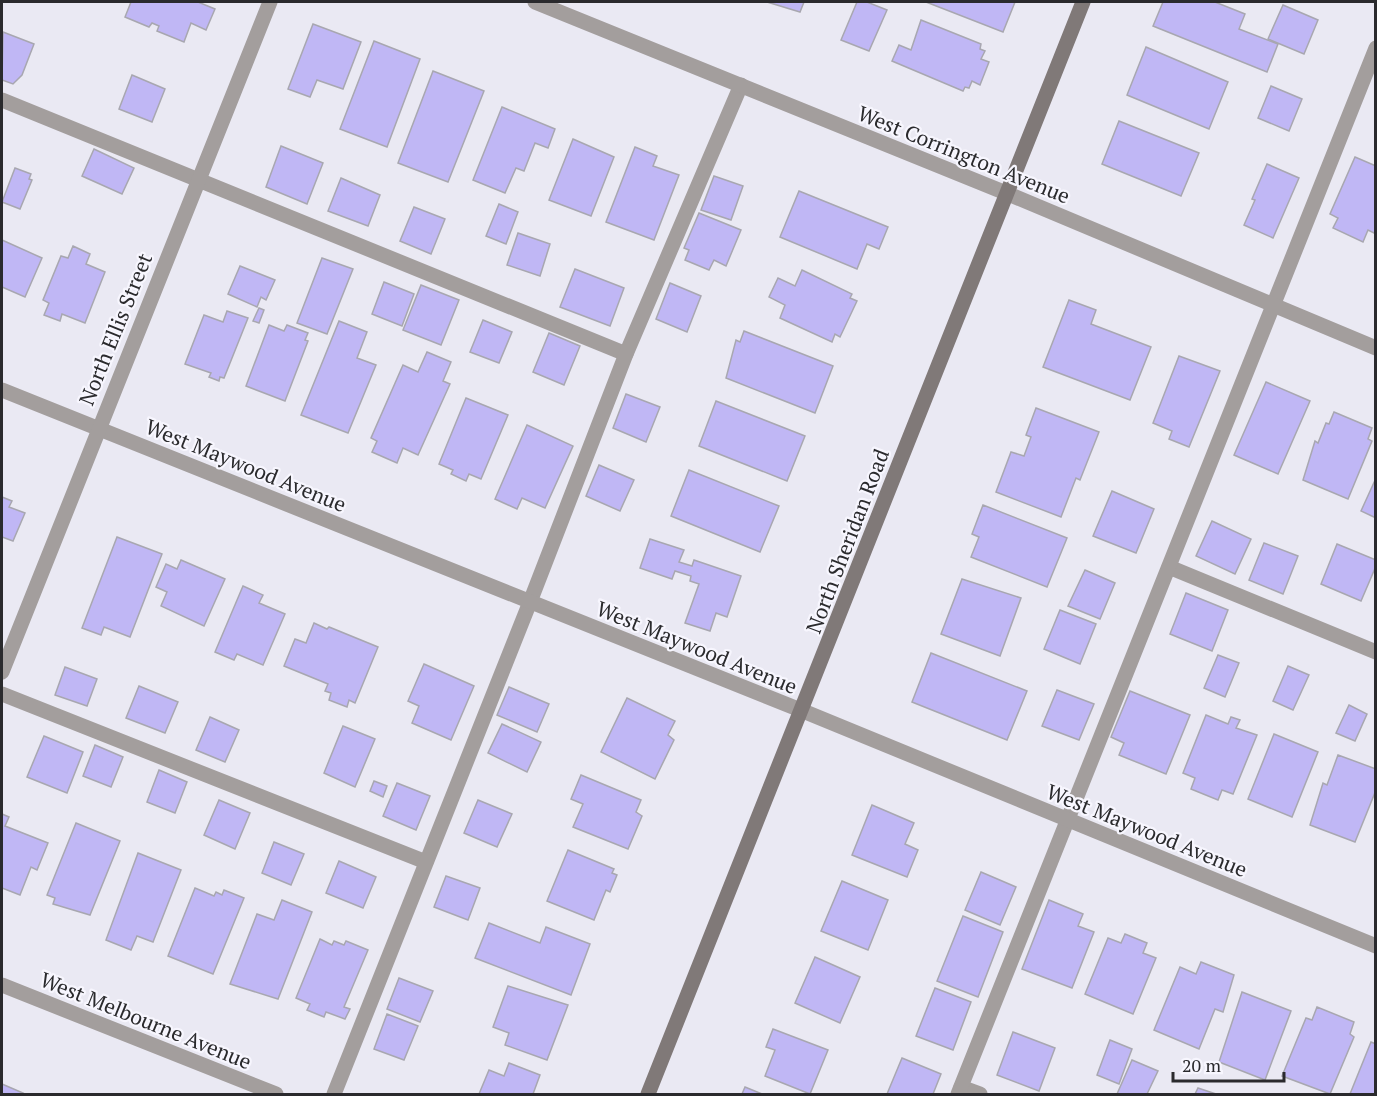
<svg xmlns="http://www.w3.org/2000/svg" width="1377" height="1096" font-family="'PT Serif',serif">
	<style>
		.building { fill: #c0b7f5; stroke: #a8a7b0; stroke-width: 1.5 }
		.lines { fill: none; stroke-linecap: round; stroke-linejoin: round }
		.service { stroke: #a39e9d; stroke-width: 15 }
		.minor { stroke: #a39e9d; stroke-width: 15 }
		.secondary { stroke: #807978; stroke-width: 15 }
		.labels { text-anchor: middle; dominant-baseline: central; stroke-width: 4.5; stroke-linejoin: round; paint-order: stroke }
		.street-label { font-size: 21px; fill: #2a2a2d; stroke: #f7f6fe }
	</style>
	<rect width="100%" height="100%" fill="#eae9f3"/>
	<g class="building">
		<polygon points="131,2 198,2 215,9 206,30 191,23 184,42 157,31 159,26 152,23 149,27 125,17"/>
		<polygon points="767,2 804,2 800,12"/>
		<polygon points="857,2 867,2 887,10 869,51 841,40"/>
		<polygon points="926,2 1015,2 1003,32"/>
		<polygon points="1163,2 1215,2 1245,14 1239,29 1278,44 1267,72 1153,26"/>
		<polygon points="1283,5 1318,20 1304,54 1268,39"/>
		<polygon points="921,20 981,44 980,49 985,51 981,59 989,62 980,85 972,81 969,88 965,87 963,91 892,61 899,45 911,50"/>
		<polygon points="313,24 361,42 343,89 317,80 310,97 288,89"/>
		<polygon points="3,32 34,44 22,75 13,84 2,80"/>
		<polygon points="374,41 420,59 387,147 340,129"/>
		<polygon points="1146,47 1228,82 1209,129 1127,95"/>
		<polygon points="433,71 484,91 448,182 398,163"/>
		<polygon points="132,75 165,89 152,122 119,109"/>
		<polygon points="1271,86 1302,99 1289,131 1258,118"/>
		<polygon points="502,107 555,129 548,148 535,143 524,171 516,168 505,193 473,180"/>
		<polygon points="1119,121 1199,153 1181,196 1102,164"/>
		<polygon points="573,139 614,157 591,216 549,200"/>
		<polygon points="281,146 323,163 307,204 266,187"/>
		<polygon points="635,147 657,156 653,166 679,175 654,240 606,222"/>
		<polygon points="94,149 134,168 122,194 82,176"/>
		<polygon points="1355,157 1376,166 1376,230 1374,233 1368,230 1363,242 1333,228 1338,218 1330,214"/>
		<polygon points="1267,164 1299,178 1273,238 1244,225 1255,200 1252,199"/>
		<polygon points="15,168 31,174 29,179 32,180 20,209 2,202"/>
		<polygon points="714,176 743,186 731,220 701,210"/>
		<polygon points="341,178 380,195 368,226 328,211"/>
		<polygon points="799,191 888,227 879,249 867,244 857,269 780,237"/>
		<polygon points="499,204 518,212 506,244 486,236"/>
		<polygon points="414,207 445,219 431,254 400,241"/>
		<polygon points="699,213 741,230 726,266 714,260 709,270 685,260 689,250 684,248"/>
		<polygon points="518,233 550,244 540,276 507,265"/>
		<polygon points="2,240 42,258 25,297 2,287"/>
		<polygon points="73,246 90,254 86,264 105,272 85,323 62,314 60,321 44,315 49,303 43,300 61,256 68,258"/>
		<polygon points="322,258 353,269 327,334 297,323"/>
		<polygon points="240,266 275,280 266,300 261,297 257,307 228,294"/>
		<polygon points="575,269 624,288 610,326 560,307"/>
		<polygon points="802,270 852,294 850,298 857,301 840,337 835,334 832,342 780,318 785,305 769,297 778,278 795,286"/>
		<polygon points="384,282 414,294 402,326 372,314"/>
		<polygon points="670,283 701,296 687,332 656,319"/>
		<polygon points="421,285 459,300 441,345 403,330"/>
		<polygon points="1069,300 1096,310 1091,324 1151,347 1130,400 1043,367"/>
		<polygon points="259,308 264,310 259,323 253,321"/>
		<polygon points="227,311 248,318 224,378 220,377 219,381 209,377 211,373 185,364 204,315 223,322"/>
		<polygon points="483,320 512,332 499,363 470,352"/>
		<polygon points="339,321 367,332 357,358 376,365 348,433 301,415"/>
		<polygon points="269,325 284,331 287,325 308,333 305,340 308,341 285,401 246,386"/>
		<polygon points="744,331 833,366 815,413 726,378 736,340 740,342"/>
		<polygon points="549,333 580,346 564,385 533,372"/>
		<polygon points="427,352 451,362 443,381 450,384 418,455 403,448 397,463 372,452 377,441 371,438 403,365 418,372"/>
		<polygon points="1179,356 1220,371 1189,447 1169,439 1172,431 1153,423"/>
		<polygon points="1266,382 1310,401 1278,474 1234,455"/>
		<polygon points="626,394 660,407 646,442 613,428"/>
		<polygon points="466,398 508,415 481,479 469,474 466,481 451,474 453,470 439,464"/>
		<polygon points="716,401 805,436 787,481 699,446"/>
		<polygon points="1036,408 1099,432 1080,480 1076,478 1061,517 996,492 1011,452 1024,456 1031,437 1026,435"/>
		<polygon points="1334,412 1372,428 1368,439 1372,441 1348,499 1303,480 1315,441 1318,443 1326,423 1329,424"/>
		<polygon points="527,425 573,446 545,508 522,498 517,509 495,499"/>
		<polygon points="599,465 634,480 620,511 586,496"/>
		<polygon points="689,470 779,506 760,552 671,516"/>
		<polygon points="1376,478 1376,518 1361,511"/>
		<polygon points="1112,491 1154,509 1136,553 1093,536"/>
		<polygon points="2,497 12,501 9,507 25,513 13,541 2,537"/>
		<polygon points="983,505 1067,538 1047,587 971,557 979,537 972,534"/>
		<polygon points="1212,521 1251,539 1235,574 1196,556"/>
		<polygon points="117,537 162,554 130,637 104,627 101,635 82,628"/>
		<polygon points="650,539 684,550 679,562 692,566 694,560 741,576 727,617 716,613 710,631 685,623 699,584 690,581 691,576 675,571 672,579 640,568"/>
		<polygon points="1264,543 1298,556 1283,594 1249,580"/>
		<polygon points="1337,544 1376,560 1376,566 1361,601 1321,584"/>
		<polygon points="181,560 225,579 204,626 161,606 167,592 156,587 166,564 177,569"/>
		<polygon points="1085,570 1115,583 1100,619 1068,606"/>
		<polygon points="962,579 1021,598 1000,656 941,634"/>
		<polygon points="243,586 263,595 259,603 285,614 263,665 237,654 234,660 215,652"/>
		<polygon points="1186,593 1228,610 1212,651 1170,634"/>
		<polygon points="1060,610 1096,624 1080,664 1044,649"/>
		<polygon points="314,623 327,629 329,627 378,647 355,703 349,700 347,707 329,700 331,693 325,691 328,684 284,666 295,639 306,643"/>
		<polygon points="931,653 1027,691 1007,740 912,702"/>
		<polygon points="1218,655 1239,663 1225,697 1204,688"/>
		<polygon points="424,664 474,686 451,740 412,723 419,706 408,701"/>
		<polygon points="1288,666 1309,675 1293,710 1273,701"/>
		<polygon points="65,667 97,679 87,706 55,695"/>
		<polygon points="139,686 178,702 165,733 126,718"/>
		<polygon points="509,687 549,704 537,732 497,715"/>
		<polygon points="1057,690 1094,704 1079,740 1042,726"/>
		<polygon points="1130,691 1190,715 1166,774 1119,755 1124,743 1111,737"/>
		<polygon points="627,698 675,721 668,735 674,740 655,779 601,752"/>
		<polygon points="1349,705 1367,714 1355,741 1336,733"/>
		<polygon points="1206,715 1228,724 1231,717 1240,720 1236,728 1257,735 1233,794 1222,790 1218,800 1191,789 1195,778 1183,773"/>
		<polygon points="210,717 239,730 225,762 196,750"/>
		<polygon points="502,724 541,742 527,772 488,753"/>
		<polygon points="343,726 375,739 355,787 324,773"/>
		<polygon points="1274,734 1318,752 1292,817 1248,799"/>
		<polygon points="44,736 83,752 67,793 27,777"/>
		<polygon points="95,745 123,757 111,787 83,776"/>
		<polygon points="1338,755 1376,769 1376,790 1355,842 1310,825 1323,783 1327,785"/>
		<polygon points="159,770 187,782 175,813 147,802"/>
		<polygon points="581,775 641,800 636,812 642,816 628,849 573,827 583,804 571,799"/>
		<polygon points="374,781 387,786 383,797 370,791"/>
		<polygon points="397,783 430,796 416,830 383,816"/>
		<polygon points="219,800 250,813 235,849 204,835"/>
		<polygon points="478,800 512,814 497,847 464,833"/>
		<polygon points="872,805 914,823 905,844 918,850 907,877 852,855"/>
		<polygon points="2,814 9,817 5,826 48,843 37,870 31,867 20,895 2,888"/>
		<polygon points="76,823 120,841 90,915 53,904 55,898 47,895"/>
		<polygon points="274,842 304,854 291,885 262,873"/>
		<polygon points="568,850 614,869 612,873 617,875 610,892 606,890 594,920 547,901"/>
		<polygon points="138,853 181,870 153,942 137,936 131,950 106,940"/>
		<polygon points="339,861 376,877 363,908 326,893"/>
		<polygon points="981,872 1016,887 1000,925 965,910"/>
		<polygon points="446,876 480,888 468,920 434,907"/>
		<polygon points="842,881 888,900 868,950 821,931"/>
		<polygon points="195,888 214,896 216,892 222,895 224,890 244,898 213,974 168,956"/>
		<polygon points="282,900 312,912 278,999 230,984 257,914 274,920"/>
		<polygon points="1049,900 1083,914 1078,926 1094,932 1072,988 1022,969"/>
		<polygon points="963,916 1003,932 978,997 937,981"/>
		<polygon points="489,923 540,943 546,927 590,944 571,995 475,958"/>
		<polygon points="1125,934 1147,943 1143,953 1156,958 1133,1014 1085,994 1108,938 1121,943"/>
		<polygon points="320,939 332,945 334,941 344,945 346,941 368,950 344,1007 350,1009 345,1019 326,1012 324,1017 307,1010 310,1004 296,998"/>
		<polygon points="815,957 860,977 840,1023 795,1003"/>
		<polygon points="1201,962 1234,975 1223,1012 1215,1009 1199,1049 1154,1030 1180,967 1196,974"/>
		<polygon points="399,978 433,991 420,1022 387,1009"/>
		<polygon points="508,986 568,1005 547,1060 505,1045 509,1033 493,1027"/>
		<polygon points="935,988 971,1002 953,1050 916,1036"/>
		<polygon points="1242,992 1291,1011 1265,1080 1219,1062"/>
		<polygon points="1317,1007 1354,1022 1350,1034 1354,1037 1330,1094 1282,1076 1306,1018 1312,1020"/>
		<polygon points="387,1014 418,1026 404,1060 374,1049"/>
		<polygon points="773,1029 828,1050 810,1094 765,1076 775,1050 766,1047"/>
		<polygon points="1013,1032 1055,1048 1039,1091 997,1075"/>
		<polygon points="1110,1040 1132,1049 1119,1084 1097,1075"/>
		<polygon points="1371,1042 1376,1044 1376,1094 1350,1094"/>
		<polygon points="902,1058 941,1074 933,1094 887,1094"/>
		<polygon points="1132,1060 1158,1071 1147,1094 1117,1094"/>
		<polygon points="509,1063 540,1075 533,1094 476,1094 479,1094 489,1070 504,1076"/>
		<polygon points="2,1084 23,1093 22,1094 2,1094"/>
		<polygon points="745,1087 762,1094 742,1094"/>
		<polygon points="1198,1088 1216,1094 1195,1094"/>
	</g>
	<g class="lines">
		<g class="service">
			<polyline points="2,100 626,354"/>
			<polyline points="1169,567 1376,652"/>
			<polyline points="2,694 426,862"/>
			<polyline points="961,1087 980,1094"/>
			<polyline points="334,1094 530,602 626,354 741,85"/>
			<polyline points="958,1094 1376,48"/>
		</g>
		<g class="minor">
			<polyline points="535,2 1006,193 1376,348"/>
			<polyline points="2,390 803,711 1376,946"/>
			<polyline points="2,672 270,2"/>
			<polyline points="2,985 276,1094"/>
		</g>
		<polyline class="secondary" points="648,1094 1083,2"/>
	</g>
	<g class="labels">
		<g class="street-label">
			<text transform="translate(964 154) rotate(22)">West Corrington Avenue</text>
			<text transform="translate(115 329) rotate(-68)">North Ellis Street</text>
			<text transform="translate(246 465) rotate(22)">West Maywood Avenue</text>
			<text transform="translate(847 541) rotate(-69)">North Sheridan Road</text>
			<text transform="translate(697 647) rotate(22)">West Maywood Avenue</text>
			<text transform="translate(1147 830) rotate(22)">West Maywood Avenue</text>
			<text transform="translate(146 1020) rotate(22)">West Melbourne Avenue</text>
		</g>
	</g>
	<rect width="1377" height="1096" fill="none" stroke="#2a2a2d" stroke-width="6"/>
	<path d="M1173 1072v9h111v-9" fill="none" stroke="#2a2a2d" stroke-width="3"/>
	<text x="1182" y="1072" font-size="18" fill="#2a2a2d" stroke="#f7f6fe" stroke-width="4.5" paint-order="stroke">20 m</text>
</svg>
